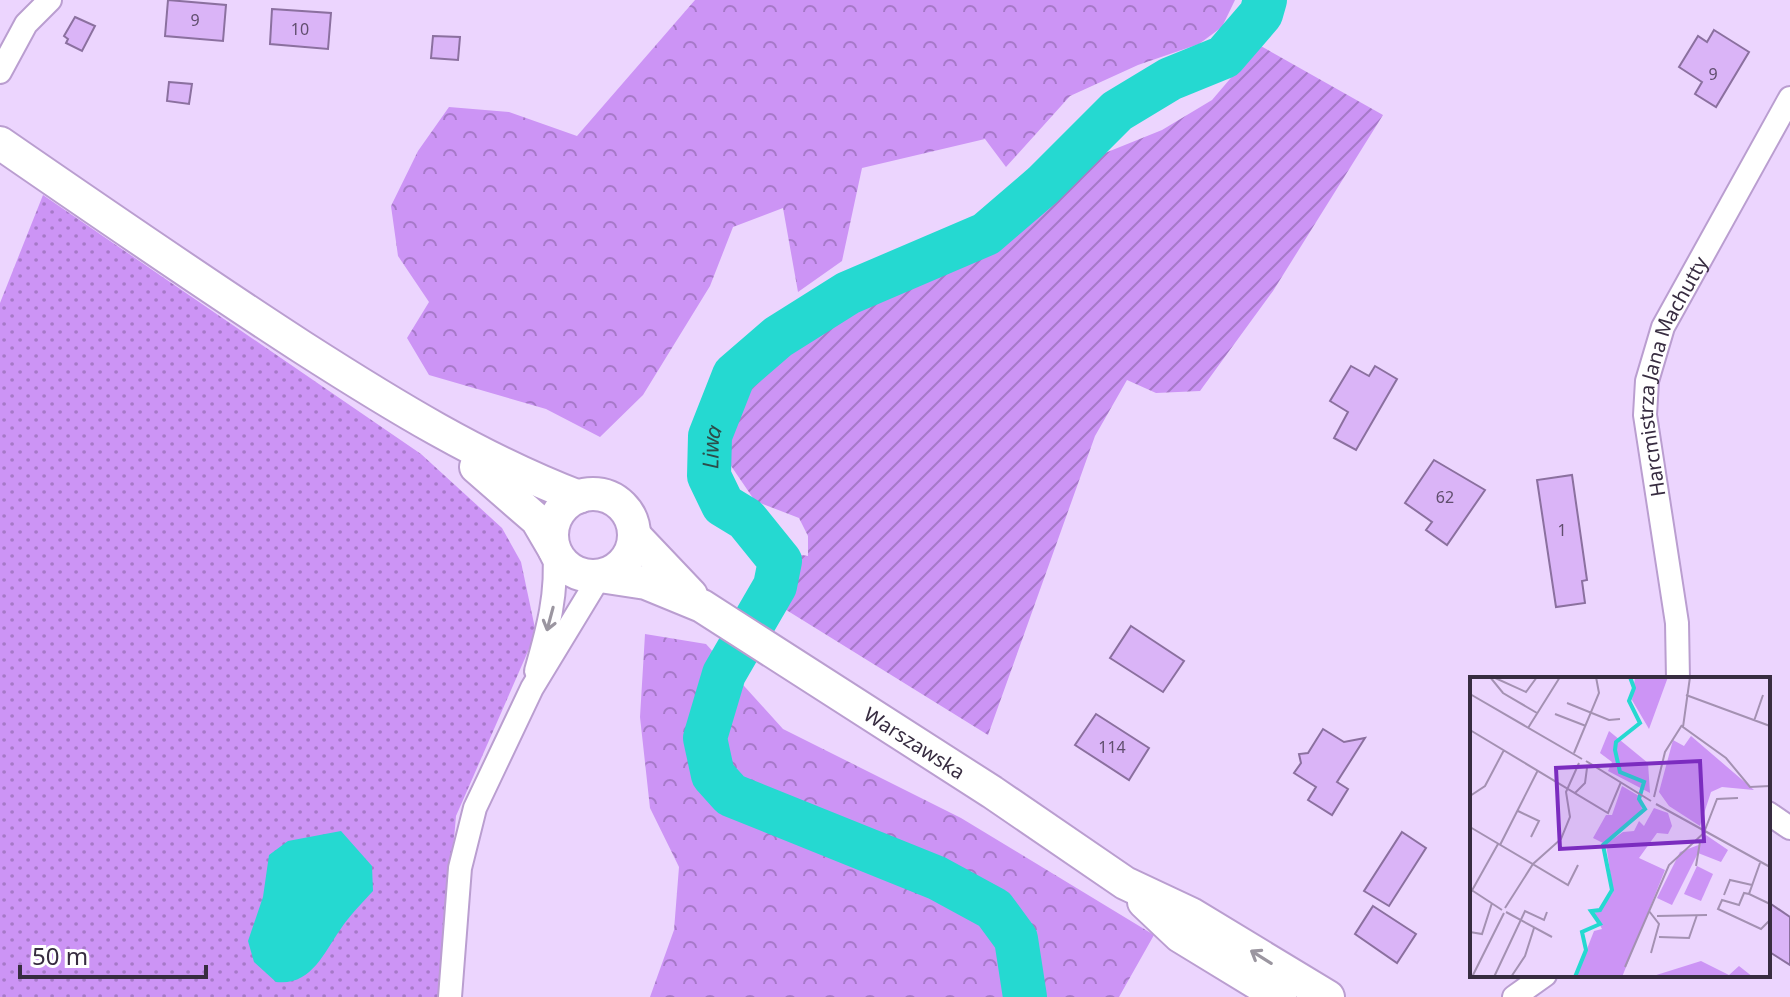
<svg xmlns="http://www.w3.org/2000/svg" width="1790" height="997" font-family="'Noto Sans',sans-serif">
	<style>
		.forest { fill: url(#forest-crowns) }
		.park { fill: url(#park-dots) }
		.garden { fill: url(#garden-furrows) }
		.water { fill: #25d9d1 }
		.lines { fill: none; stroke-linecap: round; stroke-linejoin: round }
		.river { stroke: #25d9d1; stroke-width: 44 }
		.building { fill: #dab4f7; stroke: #8b709f; stroke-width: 2 }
		.minor-casing { stroke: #ba9ed0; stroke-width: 26 }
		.secondary-casing { stroke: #ba9ed0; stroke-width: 36 }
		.minor { stroke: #fff; stroke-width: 22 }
		.secondary { stroke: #fff; stroke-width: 32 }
		.oneway { stroke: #9b96a0 }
		.labels { text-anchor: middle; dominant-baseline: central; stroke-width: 6; stroke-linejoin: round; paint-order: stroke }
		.number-label { font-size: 16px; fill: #604e6e }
		.street-label { font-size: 20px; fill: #372c40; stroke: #fff }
		.water-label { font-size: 22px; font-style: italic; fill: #2c4d4a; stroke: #fff }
		.inset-river { fill: none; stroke: #25d9d1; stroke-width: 4 }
		.inset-road { fill: none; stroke: #a491b2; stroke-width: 2 }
		.view { fill: #7b2cbf; fill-opacity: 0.15; stroke: #7b2cbf; stroke-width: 4 }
		.inset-edge { fill: none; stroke: #372c40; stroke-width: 4 }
	</style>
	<defs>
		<pattern id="forest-crowns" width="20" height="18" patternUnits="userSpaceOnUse" patternTransform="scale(2)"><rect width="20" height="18" fill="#cc94f5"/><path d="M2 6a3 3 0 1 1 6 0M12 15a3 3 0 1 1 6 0" fill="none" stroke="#a679c8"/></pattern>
		<pattern id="park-dots" width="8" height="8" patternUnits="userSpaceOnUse" patternTransform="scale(2)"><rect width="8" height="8" fill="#cc94f5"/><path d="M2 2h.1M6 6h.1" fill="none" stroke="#a679c8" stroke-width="1.8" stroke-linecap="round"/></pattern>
		<pattern id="garden-furrows" width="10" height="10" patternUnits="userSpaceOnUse" patternTransform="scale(2)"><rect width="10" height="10" fill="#cc94f5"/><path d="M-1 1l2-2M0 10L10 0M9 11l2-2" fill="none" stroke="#a679c8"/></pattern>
	</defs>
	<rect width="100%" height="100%" fill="#ecd5fe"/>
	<g class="forest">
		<polygon points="695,0 1235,0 1222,27 1199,44 1138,65 1070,96 1006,167 985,139 862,168 842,261 798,292 783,208 733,227 710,286 643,395 600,437 546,409 429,375 407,338 429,302 398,256 391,206 418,151 449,107 509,112 577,136"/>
		<polygon points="645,634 706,644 783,729 961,818 1154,935 1119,997 650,997 674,930 679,867 650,808 640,717"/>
	</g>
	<polygon class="park" points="43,195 421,454 502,528 521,562 536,633 456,816 440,997 0,997 0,303"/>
	<polygon class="garden" points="1259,45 1383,115 1273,291 1200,391 1156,393 1127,380 1095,436 988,735 775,603 790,567 791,553 808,556 808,536 799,518 755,501 725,457 741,386 802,332 945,261 989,250 1036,215 1105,153 1162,130 1212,100"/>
	<path class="water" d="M341 831 372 866 373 891C362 903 349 916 340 930 323 954 311 986 276 982L254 962 248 941 263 897 269 855 288 841Z"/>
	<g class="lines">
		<path class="river" id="s1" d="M1025 997 1016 939 994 909 937 878 731 795 713 775 705 738 724 674 775 586 780 561 746 519 723 505 709 476 710 436 734 375 778 337 848 293 986 234 1043 185 1117 111 1170 79 1224 57 1261 14 1265 0"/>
	</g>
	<g class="building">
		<polygon points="168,0 226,5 223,41 165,36"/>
		<polygon points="272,9 331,13 328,49 270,44"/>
		<polygon points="75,17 95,26 82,51 66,43 68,39 64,36"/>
		<polygon points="1714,30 1749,52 1716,107 1695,94 1702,82 1679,67 1698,36 1707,42"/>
		<polygon points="433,36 460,37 458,60 431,58"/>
		<polygon points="169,82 192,84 189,104 167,101"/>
		<polygon points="1351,366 1369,376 1375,366 1397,379 1356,450 1334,438 1348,412 1330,401"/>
		<polygon points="1434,460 1485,490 1447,545 1426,530 1432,522 1405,503"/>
		<polygon points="1572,475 1587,580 1582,581 1585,603 1556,607 1537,480"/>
		<polygon points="1131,626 1184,661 1163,692 1110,658"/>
		<polygon points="1096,714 1149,748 1129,780 1075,745"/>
		<polygon points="1323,729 1344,742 1365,738 1337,782 1348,789 1332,815 1308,800 1316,787 1294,773 1301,763 1299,754 1308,753"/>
		<polygon points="1402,832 1426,848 1389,906 1364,891"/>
		<polygon points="1768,902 1790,917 1790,965 1768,951"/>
		<polygon points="1373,906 1416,934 1397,963 1355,934"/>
	</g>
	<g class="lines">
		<defs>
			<g id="minor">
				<polyline points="0,72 26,24 50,0"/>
				<path d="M536 671C548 629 558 593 554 549"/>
				<path id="s2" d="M1678 679 1677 623 1645 415 1647 381 1663 327 1790 98"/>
				<polyline points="1768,813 1790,828"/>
				<polyline points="450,997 460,868 475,808 532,688 600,576"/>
				<polyline points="1514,997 1545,975"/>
			</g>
			<g id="secondary">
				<path d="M0 143C100 212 200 281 302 347 391 404 480 459 579 497"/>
				<polyline points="476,467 537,520 554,549"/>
				<circle cx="593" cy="535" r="41"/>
				<polyline points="634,535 691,595"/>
				<path id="s3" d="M600 576 646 583 702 606 992 792 1125 883 1191 914 1328 997"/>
				<polyline points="1144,902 1180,936 1280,997"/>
			</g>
		</defs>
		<use href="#minor" class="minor-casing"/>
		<use href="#secondary" class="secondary-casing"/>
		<use href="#minor" class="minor"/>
		<use href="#secondary" class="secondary"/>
	</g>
	<defs><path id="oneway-shaft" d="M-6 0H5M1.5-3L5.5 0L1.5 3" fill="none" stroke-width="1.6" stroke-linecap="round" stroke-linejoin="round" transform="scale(2)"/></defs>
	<g class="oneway">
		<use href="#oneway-shaft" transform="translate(550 619) rotate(105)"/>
		<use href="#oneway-shaft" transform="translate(1261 957) rotate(-148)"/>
	</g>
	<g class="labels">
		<g class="number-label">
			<text x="195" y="20">9</text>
			<text x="300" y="29">10</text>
			<text x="1713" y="74">9</text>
			<text x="1445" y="497">62</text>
			<text x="1562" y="530">1</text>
			<text x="1112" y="747">114</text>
		</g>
		<g class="street-label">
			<text stroke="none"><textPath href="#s2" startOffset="310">Harcmistrza Jana Machutty</textPath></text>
			<text stroke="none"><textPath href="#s3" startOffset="360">Warszawska</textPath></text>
		</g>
		<g class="water-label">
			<text stroke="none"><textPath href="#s1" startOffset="784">Liwa</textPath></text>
		</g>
	</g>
	<g transform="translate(1470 677)">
		<rect width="300" height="300" fill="#ecd5fe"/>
		<path d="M165 0H198L179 52 162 23ZM139 54 178 86 180 116 138 94 142 85 130 76ZM184 131 198 136 202 149 198 157 187 156 169 181 195 193 152 300H106L124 254 132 252 123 236 130 234 143 215 136 167 153 155 164 154 169 144 174 149ZM236 158 258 173 251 185 228 176 202 228 187 221 210 175 231 167ZM231 284 259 298 269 289 283 300H180Z" fill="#cc94f5"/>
		<path d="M221 59 284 113 252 110 241 115 230 149 199 129 189 115 203 63 214 69Z" fill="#cc94f5"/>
		<path d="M152 109 169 119 173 136 133 166 123 161 136 138H142Z" fill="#cc94f5"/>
		<path d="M227 189 243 197 231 224 214 217Z" fill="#cc94f5"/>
		<path class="inset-river" d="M105 300 116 273 112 255 130 247 121 234 130 233 142 213 133 168 175 132 169 122 174 105 150 95 145 73 146 65 170 46 159 24 164 11 160 0"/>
		<path class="inset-road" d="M20 0 33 16 67 36M23 0 56 15 67 0M220 0 213 50 256 81 280 110 300 109M0 17 112 82M216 18 300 49M97 26 139 43 150 42M85 37 116 49M284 44 293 18M58 51 90 0M0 53 138 136 151 105M104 76 129 16 126 0M116 84 181 124M105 116 115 106 117 91M0 119 15 109 34 73M184 120 195 75 212 48M186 127 300 190M48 134 69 144 61 160M0 150 98 208 108 188M235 153 247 122 268 121M30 168 68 93M290 186 279 217 300 227M226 189 230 165M0 212 32 233M0 217 28 167M279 217 274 216 269 228 252 223 248 232 291 252 300 243M254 218 260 203 282 208M35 231 63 187 91 162 100 140 96 115 109 86M179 234 189 247 181 276M36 235 82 260M187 239 237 238M0 255 12 257 22 226M189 260 219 261 227 238M155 290 199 188 236 154M2 300 34 236M24 300 55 234 74 243 77 235M41 300 55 279 64 251"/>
		<path class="view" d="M230 84 234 164 90 172 86 91Z"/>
		<rect width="300" height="300" class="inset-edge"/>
	</g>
	<path d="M20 965v12h186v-12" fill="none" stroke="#372c40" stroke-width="4"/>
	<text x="32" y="965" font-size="24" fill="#372c40" stroke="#ffffff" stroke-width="6" paint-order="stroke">50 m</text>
</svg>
